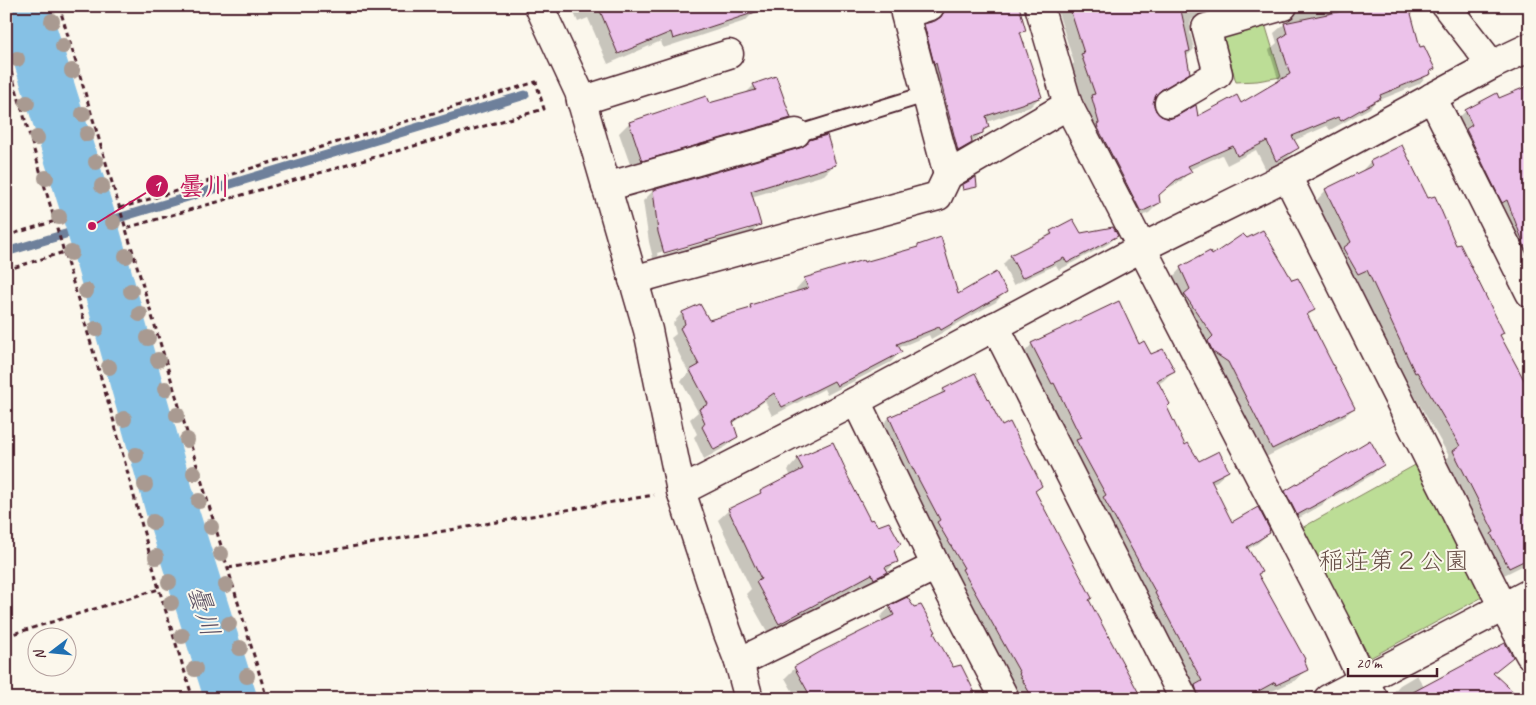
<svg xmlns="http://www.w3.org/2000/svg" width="1536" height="705" font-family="Caveat,'Klee One',sans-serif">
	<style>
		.green { fill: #bcdd96; stroke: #837e60 }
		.shadow { fill: #0003; fill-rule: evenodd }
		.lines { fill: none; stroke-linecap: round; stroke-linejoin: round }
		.stream { stroke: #6e809b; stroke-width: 9 }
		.river { stroke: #86c1e5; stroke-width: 52 }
		.building { fill: #ecc2ea; stroke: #4a1f2b }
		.service-casing { stroke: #4a1f2b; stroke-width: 19 }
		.minor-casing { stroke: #4a1f2b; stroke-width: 31 }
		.tertiary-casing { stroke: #4a1f2b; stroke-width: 31 }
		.path { stroke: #4a1f2b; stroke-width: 3; stroke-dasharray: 5 4; stroke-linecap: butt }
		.service { stroke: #fbf7ec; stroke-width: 15 }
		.minor { stroke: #fbf7ec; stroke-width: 28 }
		.tertiary { stroke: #fbf7ec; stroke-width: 28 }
		.tree { fill: #a99a91 }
		.labels { text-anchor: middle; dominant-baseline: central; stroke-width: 4; stroke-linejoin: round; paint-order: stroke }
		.park-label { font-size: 25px; fill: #664e46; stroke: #fbf7ec }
		.water-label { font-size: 26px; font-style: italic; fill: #5c5063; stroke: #fbf7ec }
		.leader { fill: none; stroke: #c2185b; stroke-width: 2 }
		.callout-dot { fill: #c2185b; stroke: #fbf7ec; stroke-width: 2 }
		.mark-label { font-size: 15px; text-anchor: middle; font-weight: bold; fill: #fff }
		.callout-label { font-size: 26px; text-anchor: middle; font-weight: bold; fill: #c2185b; stroke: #fbf7ec; stroke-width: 4; stroke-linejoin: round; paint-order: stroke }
	</style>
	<rect width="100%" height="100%" fill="#fbf7ec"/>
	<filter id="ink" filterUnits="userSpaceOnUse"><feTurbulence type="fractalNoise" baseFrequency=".02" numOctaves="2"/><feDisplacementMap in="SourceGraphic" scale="10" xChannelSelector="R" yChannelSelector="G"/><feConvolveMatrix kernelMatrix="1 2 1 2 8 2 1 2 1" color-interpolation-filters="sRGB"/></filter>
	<g filter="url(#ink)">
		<g class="green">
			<polygon points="1265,24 1281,77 1257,81 1236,82 1223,37"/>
			<polygon points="1417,464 1488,594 1370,658 1300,529"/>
		</g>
		<g class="shadow">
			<polygon points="571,6 753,6 755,11 745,21 663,48 661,41 608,64 588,18 578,22"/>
			<polygon points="885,6 899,6 886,11"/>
			<polygon points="931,6 1018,6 1025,30 1020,35 1040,97 1030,107 987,122 988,126 978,137 960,153 947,161 914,36 925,25 934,22 935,12"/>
			<polygon points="1056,6 1238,6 1192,19 1190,24 1190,32 1194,49 1185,58 1188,72 1178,83 1154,97 1152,103 1154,111 1160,117 1170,120 1197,118 1240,105 1279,82 1269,50 1277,43 1274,33 1288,21 1288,13 1285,6 1407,6 1420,49 1433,69 1419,84 1375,102 1370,108 1330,130 1327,126 1293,141 1297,148 1287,158 1266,170 1256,150 1227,165 1222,155 1189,170 1190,171 1180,182 1164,190 1157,196 1159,203 1149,213 1130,221 1081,107 1084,103 1071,66 1074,63"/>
			<polygon points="754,85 789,118 779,128 632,170 619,133 629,123 706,97 708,105 744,95"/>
			<polygon points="1530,86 1530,279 1455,121 1466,111 1499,99"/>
			<polygon points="1402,147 1427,200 1456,246 1502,333 1499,336 1528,391 1530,390 1530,562 1498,578 1443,462 1449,456 1406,381 1404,382 1356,279 1348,284 1333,260 1341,252 1316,201 1326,190 1360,173 1370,162"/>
			<path d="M834 165 824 175 751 197 759 225 749 235 654 262 649 242 643 201 653 191ZM749 227V230L658 256 657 253Z"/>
			<polygon points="1051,232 1080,234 1117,236 1108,244 1059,270 1056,265 1013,285 1003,264 1011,256 1045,238"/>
			<polygon points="1247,239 1292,282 1314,310 1307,316 1354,408 1343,418 1262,459 1171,279 1181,268 1212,257"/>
			<polygon points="918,246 958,296 1005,292 996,302 931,339 929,335 898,348 900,352 891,362 827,395 824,389 772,416 765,401 732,424 737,436 727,446 704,459 694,437 697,434 690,419 698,412 681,381 689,373 671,338 676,334 673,323 682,313 700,305 708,322 746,311 750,306 797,293 796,289 805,279 915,249"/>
			<polygon points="1032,344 1138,346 1173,371 1163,381 1158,384 1166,407 1184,446 1198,462 1228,471 1217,481 1211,484 1232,524 1269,533 1258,543 1248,549 1260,572 1257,575 1306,670 1296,680 1266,694 1264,692 1251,699 1191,699 1022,355"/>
			<polygon points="944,390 1034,492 1088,601 1140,699 1017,699 879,428 889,418 938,396"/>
			<polygon points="798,459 842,469 870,522 893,551 896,562 876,582 863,588 861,584 768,633 746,594 751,589 718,520 729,510 758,496 761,492 791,477 788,470"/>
			<polygon points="1382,465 1372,475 1325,502 1322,505 1287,525 1275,502 1286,492"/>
			<polygon points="890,607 967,699 797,699 785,678 795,668 883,622 880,617"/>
			<polygon points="1512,657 1492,674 1519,699 1391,699 1390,696 1400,685 1417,675 1424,687"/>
		</g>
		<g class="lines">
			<polyline class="stream" points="6,252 525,95"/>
			<polyline class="river" points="23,6 92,226 171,507 231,699"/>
		</g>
		<g class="building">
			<polygon points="598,6 758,6 759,11 673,39 671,32 618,54"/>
			<polygon points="945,6 1019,6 1026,31 1020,32 1042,97 986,116 989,127 983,130 983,133 971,137 972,143 958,151 936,63 934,64 924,24 935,21 941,17 945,10"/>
			<polygon points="1069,6 1180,6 1190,51 1186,52 1190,73 1161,90 1156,95 1153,103 1156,111 1161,116 1169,119 1177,116 1196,105 1198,116 1237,95 1241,103 1290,74 1279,39 1287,34 1284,23 1366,6 1409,6 1420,47 1424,46 1435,69 1430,71 1431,74 1380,95 1381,98 1341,121 1338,117 1292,136 1299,148 1276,161 1267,141 1237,156 1233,146 1188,166 1192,172 1176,180 1159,195 1160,203 1141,212 1098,128 1097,124 1099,123 1091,95 1095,94 1081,54 1084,53"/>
			<polygon points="776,76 791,118 642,161 629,122 706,96 709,103 756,90 753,84"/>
			<polygon points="1530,85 1530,255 1528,255 1507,200 1502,203 1466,129 1472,125 1465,110 1497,93 1499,98"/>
			<polygon points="827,135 836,165 751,191 761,225 664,253 658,232 653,190 800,148 807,144 809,140"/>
			<polygon points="1402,145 1428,198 1435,196 1456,245 1460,244 1504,333 1500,335 1530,391 1530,558 1509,568 1491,534 1494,532 1453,451 1460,446 1417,372 1415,373 1367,270 1358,274 1343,248 1351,242 1325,189 1372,166 1370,161"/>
			<polygon points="976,177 977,187 963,190 962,185"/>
			<polygon points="1073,219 1081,233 1113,227 1118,236 1067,263 1064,258 1022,278 1010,255 1052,234 1050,231"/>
			<polygon points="1263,230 1292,280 1298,278 1315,310 1307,314 1355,408 1272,449 1228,362 1213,352 1208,341 1213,336 1184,294 1190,289 1180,267 1210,251 1212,255 1243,234 1247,238"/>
			<polygon points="941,237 958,294 996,272 1007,292 941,330 939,327 897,344 902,352 837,386 834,381 782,407 774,393 733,422 738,437 714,450 702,427 705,423 699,409 708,404 690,370 699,365 680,328 685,324 682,312 700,304 709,320 751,308 750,305 808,288 804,278 863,260 864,262 918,247 918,245"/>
			<polygon points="1119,301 1139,344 1144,341 1151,354 1163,349 1175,371 1157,380 1170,404 1167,407 1185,445 1188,443 1199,461 1219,451 1229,471 1211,480 1232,522 1258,507 1270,530 1269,531 1270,533 1247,547 1262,572 1258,574 1305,659 1304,660 1308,670 1276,685 1275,682 1244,699 1199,699 1195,685 1202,681 1155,593 1156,593 1103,497 1106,495 1076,440 1081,438 1054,383 1052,384 1031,343"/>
			<polygon points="975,373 1002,426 1010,422 1042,486 1035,491 1092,598 1089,600 1142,699 1033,699 1019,674 1020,673 962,569 964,568 937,522 940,520 911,465 889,417 945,392 943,389"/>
			<polygon points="1370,440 1384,465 1334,494 1334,495 1297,515 1285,491"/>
			<polygon points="833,442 845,468 844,469 870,520 873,519 878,526 889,522 901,544 894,550 898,562 885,567 888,572 874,579 872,574 779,624 756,582 761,579 728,509 761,493 760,491 803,469 797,458"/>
			<polygon points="907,597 914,607 921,605 936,632 934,633 953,667 961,665 978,699 812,699 794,667 820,652 894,615 889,606"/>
			<polygon points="1505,643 1513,657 1493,673 1521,699 1400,699"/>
		</g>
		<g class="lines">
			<defs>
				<polyline id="service" points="796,133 804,132 927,94"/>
				<g id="minor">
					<polyline points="930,6 905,14 948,175 1068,105 1335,622 1363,681 1374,699"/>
					<polyline points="1039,6 1068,105"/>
					<polyline points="1446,6 1492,65"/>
					<polyline points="1432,97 1530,293"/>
					<polyline points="581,101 729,54"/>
					<polyline points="1169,103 1218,74 1206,28 1283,6"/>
					<polyline points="1287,176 1503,607 1530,655"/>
					<polyline points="606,187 796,133"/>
					<polyline points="633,280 938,196 948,175"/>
					<polyline points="995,326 1184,699"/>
					<polyline points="856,401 936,566 1005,699"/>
					<polyline points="681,491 856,401 1141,248 1287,176 1492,65 1530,47"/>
					<polyline points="739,662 936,566"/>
					<polyline points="1328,699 1530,593"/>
				</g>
				<polyline id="tertiary" points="539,6 579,92 648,330 681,491 727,631 739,662 749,699"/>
			</defs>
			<use href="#service" class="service-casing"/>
			<use href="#minor" class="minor-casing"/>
			<use href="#tertiary" class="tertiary-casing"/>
			<g class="path">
				<polyline points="59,6 267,699"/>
				<polyline points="6,55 114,422 159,589 193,699"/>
				<polyline points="120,208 536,82 544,109 126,228"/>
				<polyline points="6,236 55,221"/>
				<polyline points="6,270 64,252"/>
				<polyline points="228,568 654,495"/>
				<polyline points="6,636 159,589"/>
			</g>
			<use href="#service" class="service"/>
			<use href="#minor" class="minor"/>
			<use href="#tertiary" class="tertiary"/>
		</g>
		<g class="tree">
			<circle cx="52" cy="21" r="8"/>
			<circle cx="63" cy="46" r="8"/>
			<circle cx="17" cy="59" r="8"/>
			<circle cx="72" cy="71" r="8"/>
			<circle cx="27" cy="103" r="8"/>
			<circle cx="83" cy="114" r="8"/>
			<circle cx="87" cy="134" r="8"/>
			<circle cx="37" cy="138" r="8"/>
			<circle cx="96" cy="162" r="8"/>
			<circle cx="46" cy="178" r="8"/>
			<circle cx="102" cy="186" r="8"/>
			<circle cx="59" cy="217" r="8"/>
			<circle cx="113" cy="222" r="8"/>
			<circle cx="71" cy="253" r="8"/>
			<circle cx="126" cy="256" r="8"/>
			<circle cx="86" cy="291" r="8"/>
			<circle cx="131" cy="291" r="8"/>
			<circle cx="140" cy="314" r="8"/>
			<circle cx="96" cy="329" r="8"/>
			<circle cx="148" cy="338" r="8"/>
			<circle cx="158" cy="360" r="8"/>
			<circle cx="109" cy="367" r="8"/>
			<circle cx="165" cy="389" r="8"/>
			<circle cx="177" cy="415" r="8"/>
			<circle cx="124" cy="419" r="8"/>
			<circle cx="187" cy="440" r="8"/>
			<circle cx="136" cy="455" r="8"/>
			<circle cx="194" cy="473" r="8"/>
			<circle cx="145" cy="485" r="8"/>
			<circle cx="199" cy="501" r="8"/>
			<circle cx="153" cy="522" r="8"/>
			<circle cx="211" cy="527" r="8"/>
			<circle cx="221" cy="554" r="8"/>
			<circle cx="156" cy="557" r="8"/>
			<circle cx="169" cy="582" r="8"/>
			<circle cx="226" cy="585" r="8"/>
			<circle cx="171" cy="603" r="8"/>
			<circle cx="229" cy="624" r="8"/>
			<circle cx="182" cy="636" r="8"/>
			<circle cx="240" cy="648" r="8"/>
			<circle cx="195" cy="669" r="8"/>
			<circle cx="247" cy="676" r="8"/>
		</g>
	</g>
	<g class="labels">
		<g class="park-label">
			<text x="1394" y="561">稲荘第２公園</text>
		</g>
		<g class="water-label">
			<text transform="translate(204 611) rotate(73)">曇川</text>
		</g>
	</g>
	<path class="leader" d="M92 226L157 186"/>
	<g class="callout-dot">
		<circle cx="92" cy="226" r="5"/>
		<circle cx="157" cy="186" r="12"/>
	</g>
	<g class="mark-label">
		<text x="157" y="191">1</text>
	</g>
	<g class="callout-label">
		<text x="205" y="195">曇川</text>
	</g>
	<rect width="1536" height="705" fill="none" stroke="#fbf7ec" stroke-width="25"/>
	<rect x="12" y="12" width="1511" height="680" fill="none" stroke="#4a1f2b" stroke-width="2" filter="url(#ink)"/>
	<g transform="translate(52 652) rotate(254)"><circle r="24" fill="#fbf7ec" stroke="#b4a19f"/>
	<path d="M0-4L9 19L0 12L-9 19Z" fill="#1f6fb2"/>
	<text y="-8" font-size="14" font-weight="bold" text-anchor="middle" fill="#4a1f2b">N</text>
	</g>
	<path d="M1348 668v8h89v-8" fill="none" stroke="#4a1f2b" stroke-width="2.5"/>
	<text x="1356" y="668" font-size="15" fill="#4a1f2b" stroke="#fbf7ec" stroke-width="4" paint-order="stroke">20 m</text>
</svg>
